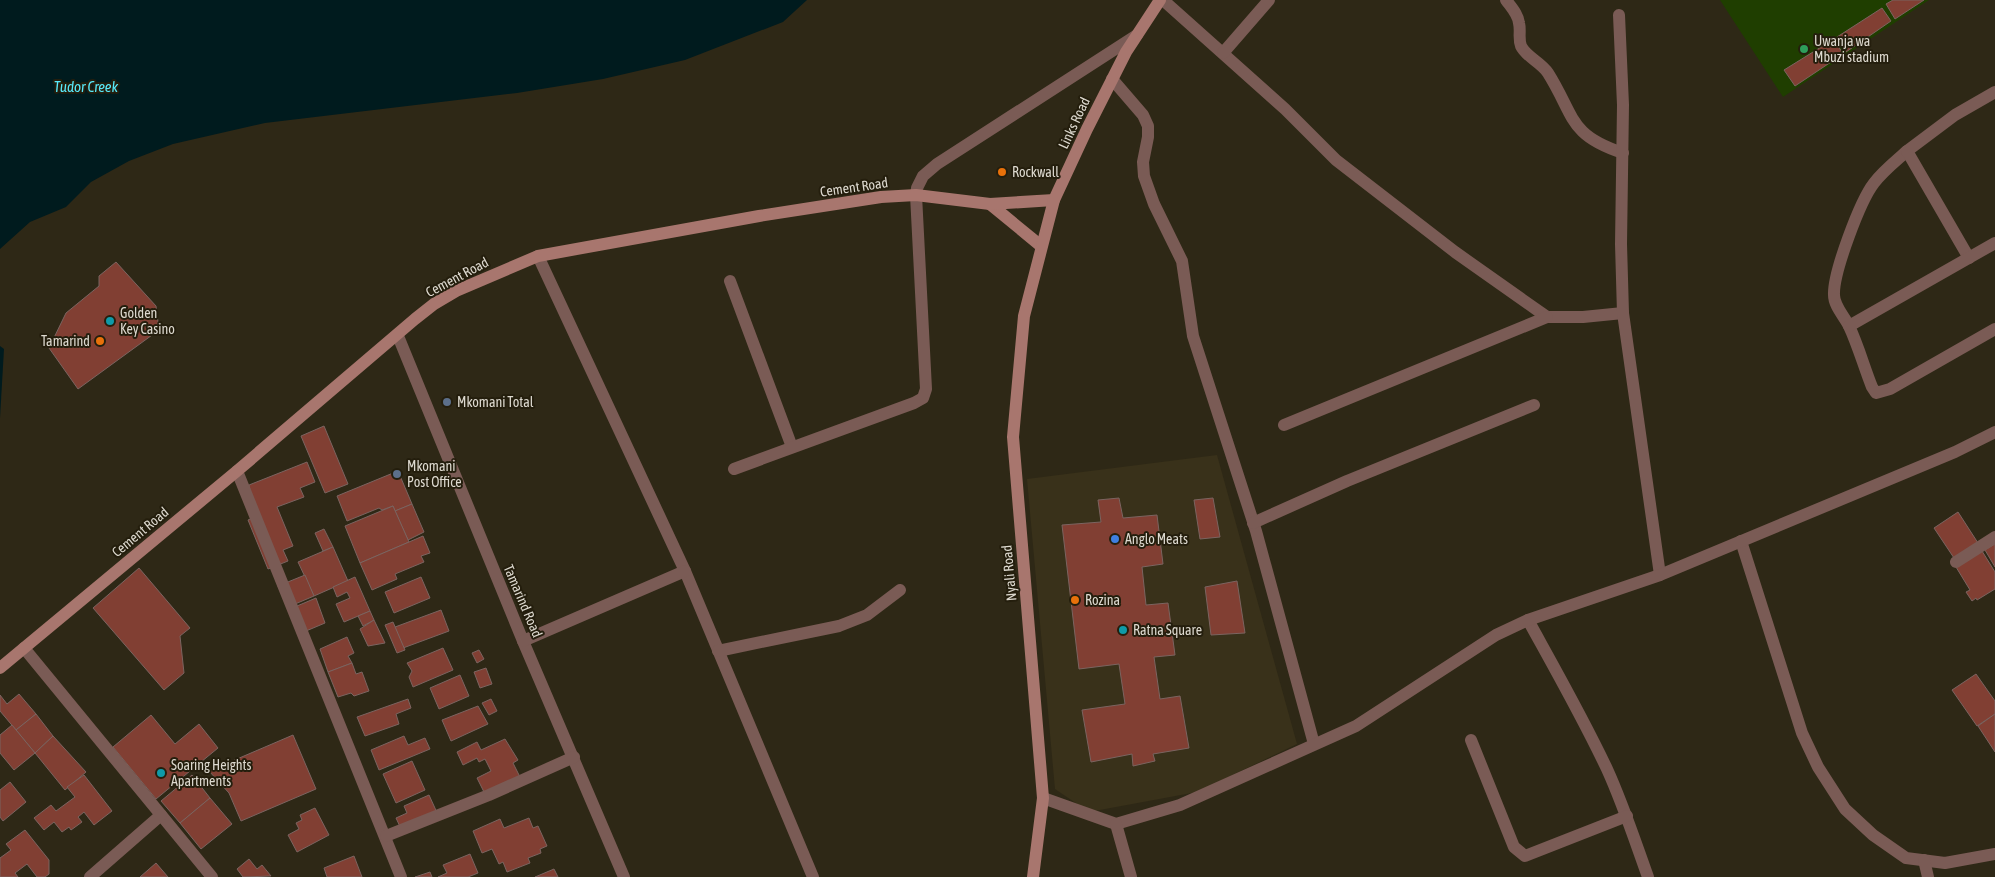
<svg xmlns="http://www.w3.org/2000/svg" width="1995" height="877" font-family="'Asap Condensed',sans-serif">
	<style>
		.built { fill: #39311a }
		.green { fill: #1f3e00 }
		.water { fill: #001b1e }
		.building { fill: #813f33; stroke: #7b6460 }
		.lines { fill: none; stroke-linecap: round; stroke-linejoin: round }
		.street { stroke: #7a5b55; stroke-width: 12 }
		.secondary { stroke: #a8766e; stroke-width: 12 }
		.leisure-dot { fill: #2e9e5b; stroke: #241e0d; stroke-width: 2 }
		.food-dot { fill: #e8710a; stroke: #241e0d; stroke-width: 2 }
		.culture-dot { fill: #0f9aa8; stroke: #241e0d; stroke-width: 2 }
		.service-dot { fill: #5c6f8a; stroke: #241e0d; stroke-width: 2 }
		.shop-dot { fill: #3f7fe0; stroke: #241e0d; stroke-width: 2 }
		.labels { text-anchor: middle; dominant-baseline: central; stroke-width: 4; stroke-linejoin: round; paint-order: stroke }
		.poi-label { font-size: 14px; fill: #ddd9cf; stroke: #241e0d; text-anchor: start }
		.street-label { font-size: 14px; fill: #ddd9cf; stroke: #241e0d }
		.water-label { font-size: 15px; font-style: italic; fill: #57eafb; stroke: #241e0d }
	</style>
	<rect width="100%" height="100%" fill="#2e2816"/>
	<polygon class="built" points="1217,455 1297,744 1197,792 1089,812 1055,789 1027,479"/>
	<polygon class="green" points="1720,0 1929,0 1783,97"/>
	<g class="water">
		<polygon points="0,0 807,0 783,22 685,60 603,79 517,93 265,123 173,144 129,161 91,182 66,207 30,222 0,249"/>
		<polygon points="0,346 4,349 0,418"/>
	</g>
	<g class="building">
		<polygon points="1893,0 1924,0 1895,19 1886,4"/>
		<polygon points="1882,8 1891,21 1846,52 1837,37"/>
		<polygon points="1834,39 1843,54 1795,86 1784,70"/>
		<polygon points="116,262 156,306 159,330 78,389 49,348 66,313 99,286 99,276"/>
		<polygon points="324,426 348,484 325,493 301,436"/>
		<polygon points="307,462 315,482 300,488 304,497 277,507 293,546 283,550 288,561 268,569 248,520 255,517 249,485"/>
		<polygon points="398,471 412,504 395,511 393,506 382,510 379,508 347,521 337,496"/>
		<polygon points="1119,498 1123,518 1157,515 1163,564 1142,567 1146,605 1168,603 1175,655 1154,657 1160,699 1180,696 1189,748 1153,754 1155,761 1133,766 1132,754 1091,762 1082,710 1125,704 1119,664 1079,669 1062,525 1101,522 1098,500"/>
		<polygon points="1213,498 1220,537 1200,539 1194,500"/>
		<polygon points="412,504 424,532 408,540 395,511"/>
		<polygon points="393,506 409,542 360,563 345,526"/>
		<polygon points="1958,512 1978,543 1954,558 1934,528"/>
		<polygon points="324,529 333,547 323,551 315,533"/>
		<polygon points="423,536 430,553 421,556 424,562 395,574 397,579 372,590 360,563"/>
		<polygon points="1995,544 1995,567 1985,550"/>
		<polygon points="333,547 348,581 314,596 298,562"/>
		<polygon points="1982,551 1995,572 1995,589 1977,600 1976,598 1972,601 1966,592 1970,590 1956,567"/>
		<polygon points="139,568 190,628 180,636 184,673 164,690 93,608"/>
		<polygon points="305,575 314,596 288,607 278,586"/>
		<polygon points="355,577 370,611 344,622 336,604 350,598 347,592 337,597 333,587"/>
		<polygon points="421,577 430,598 394,613 385,592"/>
		<polygon points="1237,581 1245,633 1211,635 1205,587"/>
		<polygon points="316,598 325,623 306,631 297,606"/>
		<polygon points="441,610 449,631 403,648 395,627"/>
		<polygon points="370,611 374,620 363,626 358,616"/>
		<polygon points="374,620 385,643 368,646 360,629"/>
		<polygon points="393,622 405,650 397,653 385,625"/>
		<polygon points="347,637 354,653 348,656 352,663 328,672 320,649"/>
		<polygon points="443,648 453,670 413,687 409,677 412,671 407,663"/>
		<polygon points="479,650 484,659 477,663 472,653"/>
		<polygon points="352,663 356,674 362,672 369,691 354,696 351,693 338,697 328,672"/>
		<polygon points="486,668 492,684 480,688 474,672"/>
		<polygon points="1976,674 1995,701 1995,714 1977,726 1952,690"/>
		<polygon points="460,675 469,696 439,709 430,688"/>
		<polygon points="19,694 36,714 16,730 0,711 0,695 7,704"/>
		<polygon points="408,699 411,708 396,714 399,724 365,736 357,717"/>
		<polygon points="491,699 497,711 489,715 482,703"/>
		<polygon points="478,706 488,724 451,741 442,720"/>
		<polygon points="36,714 53,736 35,753 16,730"/>
		<polygon points="1995,714 1995,752 1978,726"/>
		<polygon points="151,715 175,744 199,724 218,748 156,799 113,747"/>
		<polygon points="12,725 35,753 14,770 0,753 0,735"/>
		<polygon points="293,735 316,789 241,821 229,793 209,771"/>
		<polygon points="53,736 86,772 65,790 35,753"/>
		<polygon points="404,736 408,745 425,738 430,749 379,770 371,750"/>
		<polygon points="505,739 518,760 513,763 520,777 485,794 477,778 491,771 485,759 479,762 477,758 463,765 457,752 477,742 481,750"/>
		<polygon points="412,761 425,790 396,803 383,774"/>
		<polygon points="84,775 112,811 94,825 84,812 78,817 82,822 71,830 69,827 62,832 54,822 44,830 34,818 51,805 56,811 75,797 67,787"/>
		<polygon points="192,775 210,798 180,823 161,801"/>
		<polygon points="10,782 26,802 3,821 0,817 0,790"/>
		<polygon points="429,795 439,817 403,833 396,818 407,813 404,806"/>
		<polygon points="210,798 232,824 201,849 180,823"/>
		<polygon points="315,808 329,835 297,852 288,835 299,829 296,823 302,820 300,815"/>
		<polygon points="529,818 533,828 538,826 547,846 540,849 541,853 528,858 530,863 507,872 503,862 499,864 492,849 482,853 473,831 500,819 504,828"/>
		<polygon points="25,830 49,860 49,874 45,877 37,877 27,864 15,873 18,877 0,877 0,858 11,850 6,844"/>
		<polygon points="470,854 478,873 468,877 438,877 447,873 443,865"/>
		<polygon points="354,856 362,877 327,877 324,868"/>
		<polygon points="249,859 257,869 262,865 271,876 243,877 237,869"/>
		<polygon points="156,863 168,877 140,877"/>
		<polygon points="554,869 558,877 535,877"/>
		<polygon points="430,872 432,877 415,877"/>
	</g>
	<g class="lines">
		<g class="street">
			<polyline points="1163,0 1285,109 1336,160 1455,252 1547,317 1583,317 1623,313"/>
			<path d="M1506 0C1511 7 1518 14 1519 23 1521 31 1518 38 1521 46 1526 57 1541 62 1548 73 1575 116 1568 135 1623 153"/>
			<polyline points="1619,15 1623,105 1621,244 1623,313 1660,575"/>
			<polyline points="1223,53 1269,0"/>
			<polyline points="1112,79 1143,115 1148,126 1148,137 1143,162 1144,176 1154,204 1182,261 1193,336 1256,531 1314,744"/>
			<path d="M1907 151C1896 161 1883 171 1874 183 1860 201 1833 273 1834 295 1834 306 1844 316 1849 326 1858 345 1864 367 1872 387L1876 393 1890 389 1995 329"/>
			<polyline points="538,256 685,571 813,877"/>
			<polyline points="1969,258 1907,151 1955,115 1995,92"/>
			<polyline points="730,281 792,447"/>
			<polyline points="1849,326 1995,243"/>
			<polyline points="398,336 523,641 624,877"/>
			<polyline points="1284,425 1547,317"/>
			<polyline points="734,469 914,403 923,398 926,389 916,195 917,188 923,176 937,164 1137,35"/>
			<polyline points="237,471 401,877"/>
			<polyline points="1253,523 1347,481 1534,405"/>
			<polyline points="1741,541 1802,733 1818,767 1845,809 1873,835 1906,858 1945,863 1995,854"/>
			<polyline points="1956,562 1995,537"/>
			<path d="M1528 620C1555 669 1583 718 1607 769 1623 804 1635 841 1648 877"/>
			<polyline points="523,641 685,571"/>
			<polyline points="24,648 212,877"/>
			<polyline points="718,651 839,626 867,615 900,590"/>
			<polyline points="1471,740 1514,847 1525,856 1627,816"/>
			<polyline points="1043,798 1116,824 1180,805 1356,726 1496,635 1528,620 1660,575 1955,452 1995,432"/>
			<polyline points="1116,824 1131,877"/>
			<polyline points="386,836 489,795 574,757"/>
			<polyline points="1924,860 1928,877"/>
			<polyline points="90,877 161,815"/>
		</g>
		<g class="secondary">
			<polyline points="990,204 1041,246"/>
			<polyline points="0,668 237,471 415,319 434,304 456,291 538,256 759,216 881,197 916,195 990,204 1054,200"/>
			<polyline points="1033,877 1043,798 1013,437 1024,316 1054,200 1087,129 1126,52 1160,0"/>
		</g>
	</g>
	<circle class="leisure-dot" cx="1804" cy="49" r="5"/>
	<g class="food-dot">
		<circle cx="1002" cy="172" r="5"/>
		<circle cx="100" cy="341" r="5"/>
		<circle cx="1075" cy="600" r="5"/>
	</g>
	<g class="culture-dot">
		<circle cx="110" cy="321" r="5"/>
		<circle cx="1123" cy="630" r="5"/>
		<circle cx="161" cy="773" r="5"/>
	</g>
	<g class="service-dot">
		<circle cx="447" cy="402" r="5"/>
		<circle cx="397" cy="474" r="5"/>
	</g>
	<circle class="shop-dot" cx="1115" cy="539" r="5"/>
	<g class="labels">
		<g class="poi-label">
			<text x="1814" y="41">Uwanja wa<tspan x="1814" dy="16">Mbuzi stadium</tspan></text>
			<text x="1012" y="172">Rockwall</text>
			<text x="120" y="313">Golden<tspan x="120" dy="16">Key Casino</tspan></text>
			<text x="90" y="341" text-anchor="end">Tamarind</text>
			<text x="457" y="402">Mkomani Total</text>
			<text x="407" y="466">Mkomani<tspan x="407" dy="16">Post Office</tspan></text>
			<text x="1125" y="539">Anglo Meats</text>
			<text x="1085" y="600">Rozina</text>
			<text x="1133" y="630">Ratna Square</text>
			<text x="171" y="765">Soaring Heights<tspan x="171" dy="16">Apartments</tspan></text>
		</g>
		<g class="street-label">
			<text transform="translate(1074 123) rotate(-65)">Links Road</text>
			<text transform="translate(854 187) rotate(-8)">Cement Road</text>
			<text transform="translate(457 277) rotate(-28)">Cement Road</text>
			<text transform="translate(140 532) rotate(-40)">Cement Road</text>
			<text transform="translate(1009 573) rotate(-95)">Nyali Road</text>
			<text transform="translate(523 601) rotate(67)">Tamarind Road</text>
		</g>
		<g class="water-label">
			<text x="86" y="86">Tudor Creek</text>
		</g>
	</g>
</svg>
